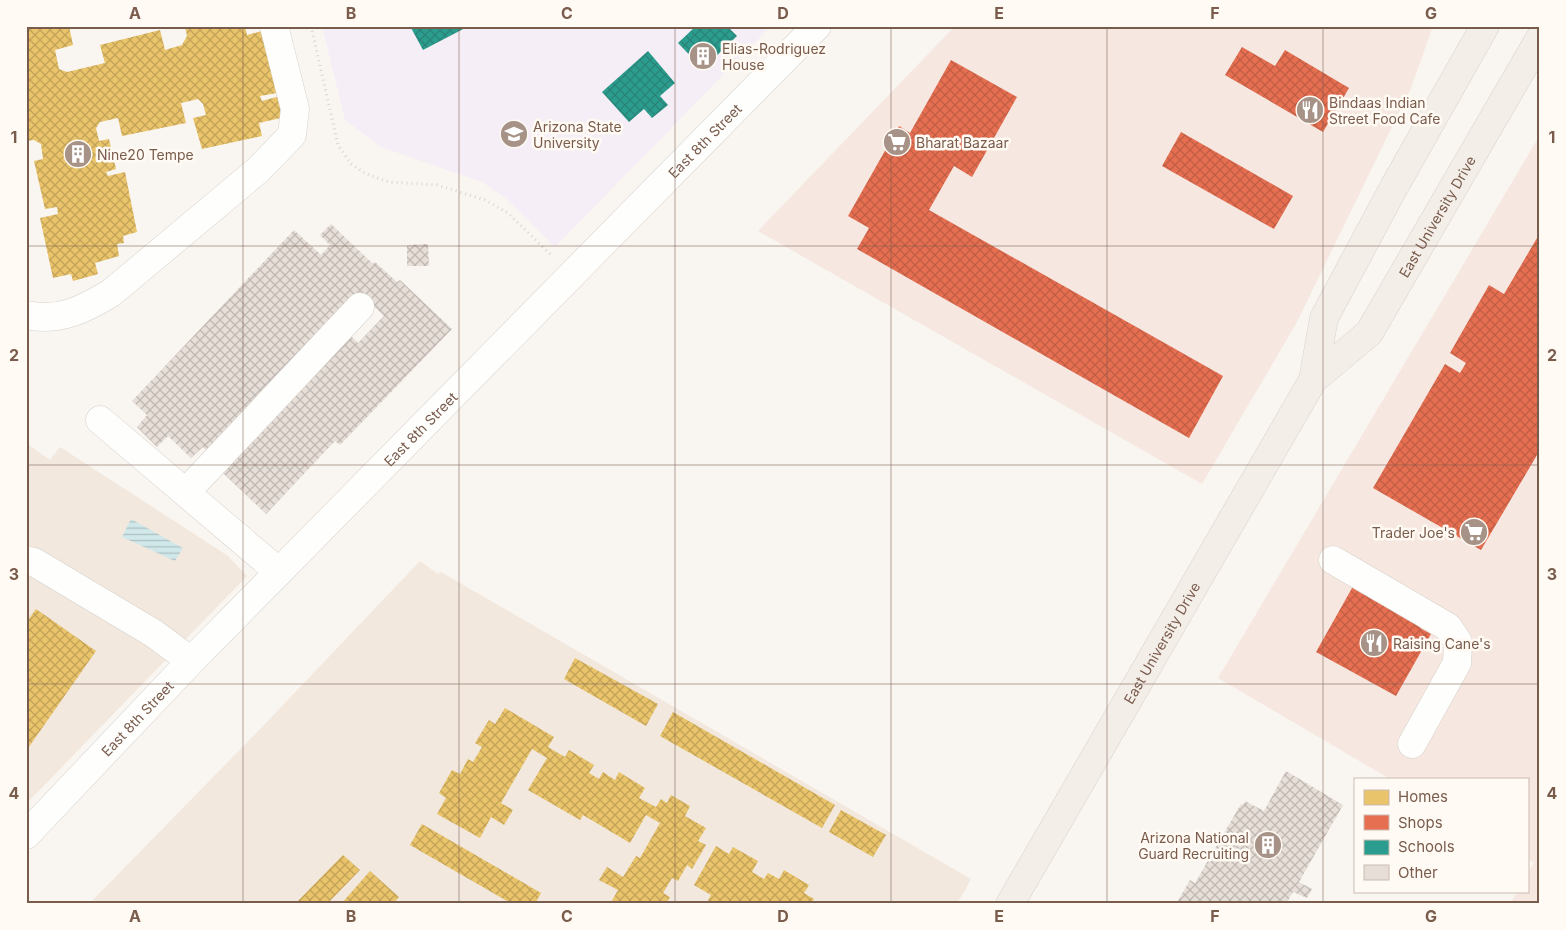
<svg xmlns="http://www.w3.org/2000/svg" width="1566" height="930" font-family="Inter,sans-serif">
	<style>
		.residential { fill: #f2e8de }
		.commercial { fill: #f6e8e1 }
		.education { fill: #f6eef6 }
		.water { fill: url(#water-rules) }
		.homes { fill: url(#homes-cross-hatch) }
		.shops { fill: url(#shops-cross-hatch) }
		.schools { fill: url(#schools-cross-hatch) }
		.building { fill: url(#building-cross-hatch) }
		.lines { fill: none; stroke-linecap: round; stroke-linejoin: round }
		.minor-casing { stroke: #d7d1cb; stroke-width: 29 }
		.major-casing { stroke: #dad1cc; stroke-width: 29 }
		.path { stroke: #dcd5d0; stroke-width: 3; stroke-dasharray: 1 4; stroke-linecap: butt }
		.minor { stroke: #fefefd; stroke-width: 28 }
		.major { stroke: #f3eee8; stroke-width: 28 }
		.grid { fill: none; stroke: #7a5c4d; stroke-width: 1; stroke-opacity: 0.55 }
		.labels { text-anchor: middle; dominant-baseline: central; stroke-width: 5; stroke-linejoin: round; paint-order: stroke }
		.poi-label { font-size: 14px; fill: #7a5c4d; stroke: #fffaf3; text-anchor: start }
		.street-label { font-size: 14px; fill: #7a5c4d; stroke: #fffaf3 }
		.neatline { fill: none; stroke: #7a5c4d; stroke-width: 2 }
		.grid-label { font-size: 16px; text-anchor: middle; font-weight: bold; fill: #7a5c4d }
	</style>
	<defs>
		<pattern id="water-rules" width="6" height="5" patternUnits="userSpaceOnUse" patternTransform="scale(1.25)"><rect width="6" height="5" fill="#d0e8ea"/><path d="M0 2.5h6" fill="none" stroke="#aebfc0"/></pattern>
		<pattern id="homes-cross-hatch" width="8" height="8" patternUnits="userSpaceOnUse" patternTransform="scale(1.25)"><rect width="8" height="8" fill="#e9c46a"/><path d="M0 0l8 8M0 8l8-8" fill="none" stroke="#c2a259"/></pattern>
		<pattern id="shops-cross-hatch" width="8" height="8" patternUnits="userSpaceOnUse" patternTransform="scale(1.25)"><rect width="8" height="8" fill="#e76f51"/><path d="M0 0l8 8M0 8l8-8" fill="none" stroke="#c05e45"/></pattern>
		<pattern id="schools-cross-hatch" width="8" height="8" patternUnits="userSpaceOnUse" patternTransform="scale(1.25)"><rect width="8" height="8" fill="#2a9d8f"/><path d="M0 0l8 8M0 8l8-8" fill="none" stroke="#298377"/></pattern>
		<pattern id="building-cross-hatch" width="8" height="8" patternUnits="userSpaceOnUse" patternTransform="scale(1.25)"><rect width="8" height="8" fill="#e6ded7"/><path d="M0 0l8 8M0 8l8-8" fill="none" stroke="#bfb7b1"/></pattern>
	</defs>
	<rect width="100%" height="100%" fill="#f9f5f0"/>
	<g class="residential">
		<polygon points="26,443 50,460 60,447 228,556 247,576 26,804"/>
		<polygon points="420,561 438,574 441,572 971,879 957,904 89,904 263,726"/>
	</g>
	<g class="commercial">
		<polygon points="955,26 1433,26 1411,88 1297,322 1202,484 758,231"/>
		<polygon points="1540,135 1540,904 1510,904 1518,891 1527,891 1527,874 1534,863 1527,859 1527,779 1390,779 1218,678"/>
	</g>
	<polygon class="education" points="322,26 771,26 555,247 504,197 482,182 381,147 345,120"/>
	<polygon class="water" points="131,519 183,548 175,561 122,537"/>
	<g class="homes">
		<polygon points="26,26 69,26 73,45 55,50 59,69 67,72 105,63 100,45 160,30 165,50 182,45 187,36 185,26 245,26 247,35 262,31 277,93 260,96 262,101 280,96 285,117 259,123 262,136 202,149 193,118 206,115 203,104 198,99 181,103 186,123 122,136 118,118 100,122 96,128 99,141 109,139 116,169 106,172 108,176 125,172 137,232 123,236 124,243 117,244 119,256 95,263 98,274 73,281 71,274 53,278 40,218 58,214 57,207 45,209 34,161 43,159 41,144 34,140 26,141"/>
		<polygon points="36,609 96,651 26,751 26,623"/>
		<polygon points="575,658 658,704 646,726 564,679"/>
		<polygon points="505,708 554,737 548,747 565,757 569,750 594,765 589,773 599,779 603,772 615,780 619,772 645,788 639,798 656,807 661,799 667,803 671,795 690,806 685,816 706,828 698,841 706,845 692,869 687,865 678,881 672,878 663,893 670,897 666,904 610,904 618,890 599,880 607,867 623,877 636,856 640,858 660,823 646,815 630,843 583,815 580,820 528,790 547,758 532,749 501,803 513,810 504,825 491,817 480,838 437,814 446,798 439,793 452,770 460,774 468,759 473,762 482,747 475,743 489,720 495,724"/>
		<polygon points="673,712 835,805 822,828 660,736"/>
		<polygon points="841,810 886,835 873,857 829,832"/>
		<polygon points="422,824 541,893 535,904 512,904 410,845"/>
		<polygon points="716,846 729,854 733,847 758,861 752,872 764,879 768,873 779,879 784,870 809,885 804,893 814,899 812,904 706,904 711,895 694,885"/>
		<polygon points="343,855 360,870 327,904 295,904"/>
		<polygon points="370,871 399,897 393,904 341,904"/>
	</g>
	<g class="shops">
		<polygon points="1242,47 1275,66 1285,50 1349,88 1323,132 1225,75"/>
		<polygon points="951,60 1017,97 972,177 954,166 929,210 1223,376 1189,438 857,249 869,228 848,216 899,126 910,133"/>
		<polygon points="1181,132 1293,196 1274,229 1162,166"/>
		<polygon points="1540,233 1540,419 1537,424 1540,425 1540,450 1481,550 1373,488 1445,364 1460,373 1466,363 1450,353 1489,285 1504,294"/>
		<polygon points="1356,581 1424,619 1420,628 1431,634 1396,696 1316,652"/>
	</g>
	<g class="schools">
		<polygon points="410,26 469,26 423,50"/>
		<polygon points="696,26 727,26 737,36 703,69 678,43"/>
		<polygon points="648,51 675,83 660,96 668,105 652,118 644,109 629,122 602,92"/>
	</g>
	<g class="building">
		<polygon points="331,224 373,264 375,262 397,282 400,280 452,329 340,445 335,441 266,514 221,471 350,335 358,343 384,316 362,295 222,440 219,437 206,450 203,447 191,458 168,436 157,447 137,427 147,415 132,401 294,230 321,255 330,245 320,235"/>
		<polygon points="428,244 429,266 407,266 407,245"/>
		<polygon points="1286,771 1343,805 1299,882 1312,889 1307,898 1293,892 1286,904 1176,904 1190,880 1195,883 1241,804 1243,805 1245,801 1264,811"/>
	</g>
	<g class="lines">
		<defs>
			<g id="minor">
				<path d="M26 315C59 322 83 310 111 293L258 170 292 135 295 109 274 26"/>
				<polyline points="100,420 279,572"/>
				<polyline points="186,492 360,307"/>
				<polyline points="26,560 34,562 153,633 191,661"/>
				<polyline points="1333,560 1448,627 1458,642 1457,663 1412,744"/>
				<path id="s1" d="M26 835 191 661 817 26"/>
			</g>
			<g id="major">
				<path id="s2" d="M1313 380 1369 333 1540 38"/>
				<path id="s3" d="M1010 904 1313 380 1324 318 1394 187 1485 26"/>
			</g>
		</defs>
		<use href="#minor" class="minor-casing"/>
		<use href="#major" class="major-casing"/>
		<polyline class="path" points="311,26 338,145 351,164 366,174 389,182 437,185 485,200 508,213 552,256"/>
		<use href="#minor" class="minor"/>
		<use href="#major" class="major"/>
	</g>
	<path class="grid" d="M243 26V904M459 26V904M675 26V904M891 26V904M1107 26V904M1323 26V904M26 246H1540M26 465H1540M26 684H1540"/>
	<defs>
		<symbol id="building-disc" viewBox="-11 -11 22 22"><circle r="9.5" fill="#a69286" stroke="#fffaf3"/><path d="M-4-6H4V6H1V3H-1V6H-4ZM-2.5-4.3h1.7v1.8h-1.7ZM.8-4.3h1.7v1.8H.8ZM-2.5-1h1.7V.8h-1.7ZM.8-1h1.7V.8H.8Z" fill="#fff"/></symbol>
		<symbol id="restaurant-disc" viewBox="-11 -11 22 22"><circle r="9.5" fill="#a69286" stroke="#fffaf3"/><path d="M-5-6h1v4h1v-4h1v4h1v-4h1v5L-1.5 .5V6h-2V.5L-5-1ZM5-6V6H3V1.5H1.5Q1.5-4 5-6Z" fill="#fff"/></symbol>
		<symbol id="university-disc" viewBox="-11 -11 22 22"><circle r="9.5" fill="#a69286" stroke="#fffaf3"/><path d="M0-5L7-2L0 1L-7-2ZM-4 1L0 2.5L4 1V4Q0 6-4 4Z" fill="#fff"/></symbol>
		<symbol id="supermarket-disc" viewBox="-11 -11 22 22"><circle r="9.5" fill="#a69286" stroke="#fffaf3"/><path d="M-6-5.5h2.5l.6 2H6L4.5 2H-2.5L-4.4-4H-6ZM-1.5 3.2a1.3 1.3 0 1 0 .1 0ZM3 3.2a1.3 1.3 0 1 0 .1 0Z" fill="#fff"/></symbol>
	</defs>
	<g fill-rule="evenodd">
		<use href="#building-disc" x="687" y="40" width="32" height="32"/>
		<use href="#restaurant-disc" x="1294" y="94" width="32" height="32"/>
		<use href="#university-disc" x="498" y="118" width="32" height="32"/>
		<use href="#supermarket-disc" x="881" y="126" width="32" height="32"/>
		<use href="#building-disc" x="62" y="138" width="32" height="32"/>
		<use href="#supermarket-disc" x="1458" y="516" width="32" height="32"/>
		<use href="#restaurant-disc" x="1358" y="627" width="32" height="32"/>
		<use href="#building-disc" x="1252" y="829" width="32" height="32"/>
	</g>
	<g class="labels">
		<g class="poi-label">
			<text x="722" y="48">Elias-Rodriguez<tspan x="722" dy="16">House</tspan></text>
			<text x="1329" y="102">Bindaas Indian<tspan x="1329" dy="16">Street Food Cafe</tspan></text>
			<text x="533" y="126">Arizona State<tspan x="533" dy="16">University</tspan></text>
			<text x="916" y="142">Bharat Bazaar</text>
			<text x="97" y="154">Nine20 Tempe</text>
			<text x="1455" y="532" text-anchor="end">Trader Joe's</text>
			<text x="1393" y="643">Raising Cane's</text>
			<text x="1249" y="837" text-anchor="end">Arizona National<tspan x="1249" dy="16">Guard Recruiting</tspan></text>
		</g>
		<g class="street-label">
			<text stroke="none"><textPath href="#s1" startOffset="971">East 8th Street</textPath></text>
			<text stroke="none"><textPath href="#s2" startOffset="208">East University Drive</textPath></text>
			<text stroke="none"><textPath href="#s1" startOffset="566">East 8th Street</textPath></text>
			<text stroke="none"><textPath href="#s3" startOffset="302">East University Drive</textPath></text>
			<text stroke="none"><textPath href="#s1" startOffset="161">East 8th Street</textPath></text>
		</g>
	</g>
	<rect width="1566" height="930" fill="none" stroke="#fffaf3" stroke-width="55"/>
	<rect x="1354" y="778" width="175" height="115" fill="#fffaf3" stroke="#cabbb1"/>
	<rect x="1364" y="790" width="25" height="15" fill="#e9c46a" stroke="#cabbb1"/>
	<text x="1398" y="802" font-size="15" fill="#7a5c4d">Homes</text>
	<rect x="1364" y="815" width="25" height="15" fill="#e76f51" stroke="#cabbb1"/>
	<text x="1398" y="828" font-size="15" fill="#7a5c4d">Shops</text>
	<rect x="1364" y="840" width="25" height="15" fill="#2a9d8f" stroke="#cabbb1"/>
	<text x="1398" y="852" font-size="15" fill="#7a5c4d">Schools</text>
	<rect x="1364" y="865" width="25" height="15" fill="#e6ded7" stroke="#cabbb1"/>
	<text x="1398" y="878" font-size="15" fill="#7a5c4d">Other</text>
	<rect x="28" y="28" width="1510" height="874" class="neatline"/>
	<g class="grid-label">
		<text x="135" y="19">A</text>
		<text x="351" y="19">B</text>
		<text x="567" y="19">C</text>
		<text x="783" y="19">D</text>
		<text x="999" y="19">E</text>
		<text x="1215" y="19">F</text>
		<text x="1431" y="19">G</text>
		<text x="14" y="143">1</text>
		<text x="1552" y="143">1</text>
		<text x="14" y="361">2</text>
		<text x="1552" y="361">2</text>
		<text x="14" y="580">3</text>
		<text x="1552" y="580">3</text>
		<text x="14" y="799">4</text>
		<text x="1552" y="799">4</text>
		<text x="135" y="922">A</text>
		<text x="351" y="922">B</text>
		<text x="567" y="922">C</text>
		<text x="783" y="922">D</text>
		<text x="999" y="922">E</text>
		<text x="1215" y="922">F</text>
		<text x="1431" y="922">G</text>
	</g>
</svg>
